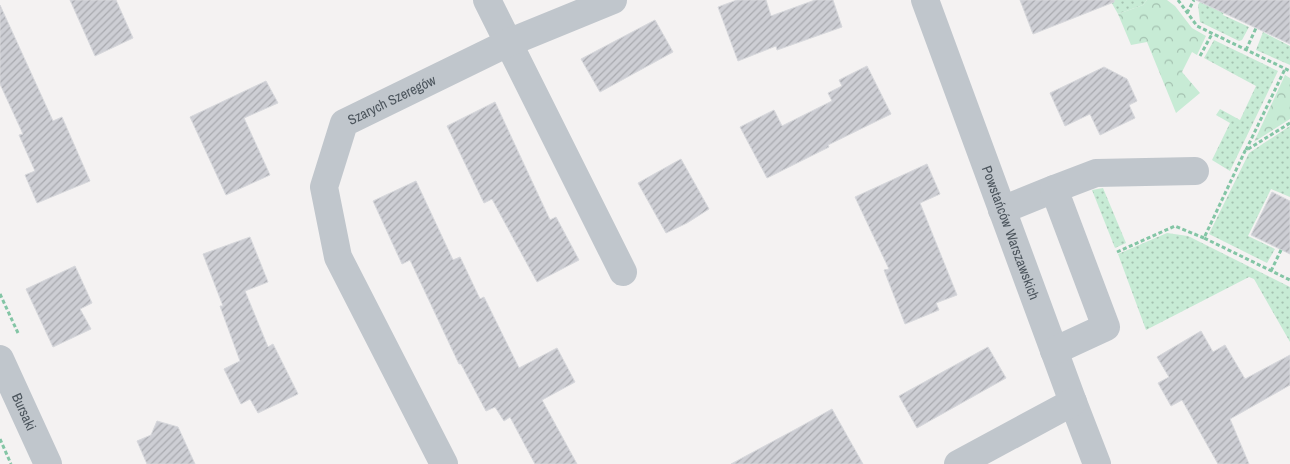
<svg xmlns="http://www.w3.org/2000/svg" width="1290" height="464" font-family="'Archivo Narrow',sans-serif">
	<style>
		.grass { fill: url(#grass-dots) }
		.forest { fill: url(#forest-crowns) }
		.building { fill: url(#building-hatch); stroke: #d7d8dc }
		.lines { fill: none; stroke-linecap: round; stroke-linejoin: round }
		.path { stroke: #83c5a5; stroke-width: 3; stroke-dasharray: 4 2.5; stroke-linecap: butt }
		.minor { stroke: #c0c6cc; stroke-width: 28 }
		.labels { text-anchor: middle; dominant-baseline: central; stroke-width: 4; stroke-linejoin: round; paint-order: stroke }
		.street-label { font-size: 14px; fill: #4c555d; stroke: #fff }
	</style>
	<defs>
		<pattern id="grass-dots" width="8" height="8" patternUnits="userSpaceOnUse" patternTransform="scale(1.25)"><rect width="8" height="8" fill="#c7ebd5"/><path d="M2 2h.1M6 6h.1" fill="none" stroke="#a4c1b0" stroke-width="1.8" stroke-linecap="round"/></pattern>
		<pattern id="forest-crowns" width="20" height="18" patternUnits="userSpaceOnUse" patternTransform="scale(1.25)"><rect width="20" height="18" fill="#c7ebd5"/><path d="M2 6a3 3 0 1 1 6 0M12 15a3 3 0 1 1 6 0" fill="none" stroke="#a4c1b0"/></pattern>
		<pattern id="building-hatch" width="6" height="6" patternUnits="userSpaceOnUse" patternTransform="scale(1.25)"><rect width="6" height="6" fill="#cdced4"/><path d="M-1 1l2-2M0 6l6-6M5 7l2-2" fill="none" stroke="#a9aaaf"/></pattern>
	</defs>
	<rect width="100%" height="100%" fill="#f4f2f2"/>
	<g class="grass">
		<polygon points="1110,0 1147,0 1143,5 1118,14"/>
		<polygon points="1201,0 1229,0 1223,15 1249,27 1242,40 1239,41 1200,22 1198,5"/>
		<polygon points="1263,32 1290,46 1290,65 1256,50"/>
		<polygon points="1214,40 1278,71 1230,171 1212,160 1230,123 1216,115 1220,109 1240,120 1256,86 1204,58"/>
		<polygon points="1290,126 1290,197 1271,189 1248,236 1275,249 1267,263 1209,234 1249,153"/>
		<polygon points="1103,188 1126,243 1115,248 1092,190"/>
		<polygon points="1167,233 1188,236 1290,287 1290,342 1254,279 1249,277 1146,330 1118,254"/>
	</g>
	<g class="forest">
		<polygon points="1147,0 1167,0 1175,6 1192,28 1206,36 1197,55 1192,52 1182,72 1200,93 1176,113 1147,42 1131,45 1118,14 1143,5"/>
		<polygon points="1285,75 1290,78 1290,119 1254,142"/>
	</g>
	<g class="building">
		<polygon points="70,0 116,0 133,38 95,56"/>
		<polygon points="737,0 766,0 771,16 815,0 833,0 842,27 777,50 776,46 738,61 718,7"/>
		<polygon points="1020,0 1114,0 1114,2 1033,34"/>
		<polygon points="1196,0 1290,0 1290,44 1256,28"/>
		<polygon points="0,5 53,121 62,117 90,181 37,203 25,175 35,171 19,135 23,134 0,84"/>
		<polygon points="655,20 673,52 600,92 581,59"/>
		<polygon points="867,66 891,114 828,145 829,147 767,178 740,127 774,110 782,126 832,101 828,93 842,86 839,80"/>
		<polygon points="1104,67 1127,79 1137,101 1129,105 1135,118 1100,135 1090,114 1065,126 1050,93"/>
		<polygon points="266,81 278,103 244,118 270,175 226,195 190,117"/>
		<polygon points="495,102 550,220 556,217 579,260 537,282 492,199 484,203 447,126"/>
		<polygon points="681,159 709,209 687,223 666,233 638,183"/>
		<polygon points="927,164 940,194 920,203 957,295 936,303 939,310 905,324 884,270 889,269 855,197"/>
		<polygon points="416,181 453,260 460,257 480,299 484,297 519,368 557,348 575,382 542,400 577,464 535,464 510,417 504,421 495,407 486,411 461,364 459,364 410,260 402,264 373,201"/>
		<polygon points="1272,192 1290,201 1290,254 1251,235"/>
		<polygon points="250,237 268,282 245,291 268,347 273,344 298,394 258,413 250,399 241,404 224,369 240,361 220,306 223,306 203,254"/>
		<polygon points="75,266 92,303 80,309 91,329 53,347 26,289"/>
		<polygon points="1201,331 1213,352 1225,345 1245,379 1290,355 1290,385 1230,419 1249,464 1218,464 1182,400 1171,406 1158,383 1169,377 1157,357"/>
		<polygon points="988,347 1006,378 917,428 899,396"/>
		<polygon points="832,409 863,464 731,464 798,428"/>
		<polygon points="157,421 178,427 195,464 147,464 137,441 151,435"/>
	</g>
	<g class="lines">
		<g class="path">
			<polyline points="1178,0 1197,26 1290,71"/>
			<polyline points="1187,13 1194,0"/>
			<polyline points="1246,50 1256,28"/>
			<polyline points="1200,56 1212,34"/>
			<polyline points="1290,123 1245,151 1204,238 1290,280"/>
			<polyline points="1246,150 1285,69"/>
			<polyline points="1117,252 1175,226 1204,238"/>
			<polyline points="1271,271 1281,250"/>
			<polyline points="0,294 18,333"/>
			<polyline points="0,439 11,464"/>
		</g>
		<g class="minor">
			<polyline points="487,0 623,272"/>
			<path id="s1" d="M925 0 1073 402 1097 464"/>
			<polyline points="1002,210 1054,189"/>
			<polyline points="1054,351 1106,327 1054,189 1096,173 1195,171"/>
			<path id="s2" d="M0 359 48 464"/>
			<path id="s3" d="M444 464 338 257 324 187 344 123 508 43 613 0"/>
			<polyline points="958,464 1073,402"/>
		</g>
	</g>
	<g class="labels">
		<g class="street-label">
			<text stroke="none"><textPath href="#s3" startOffset="424">Szarych Szeregów</textPath></text>
			<text stroke="none"><textPath href="#s1" startOffset="248">Powstańców Warszawskich</textPath></text>
			<text stroke="none"><textPath href="#s2" startOffset="58">Bursaki</textPath></text>
		</g>
	</g>
</svg>
